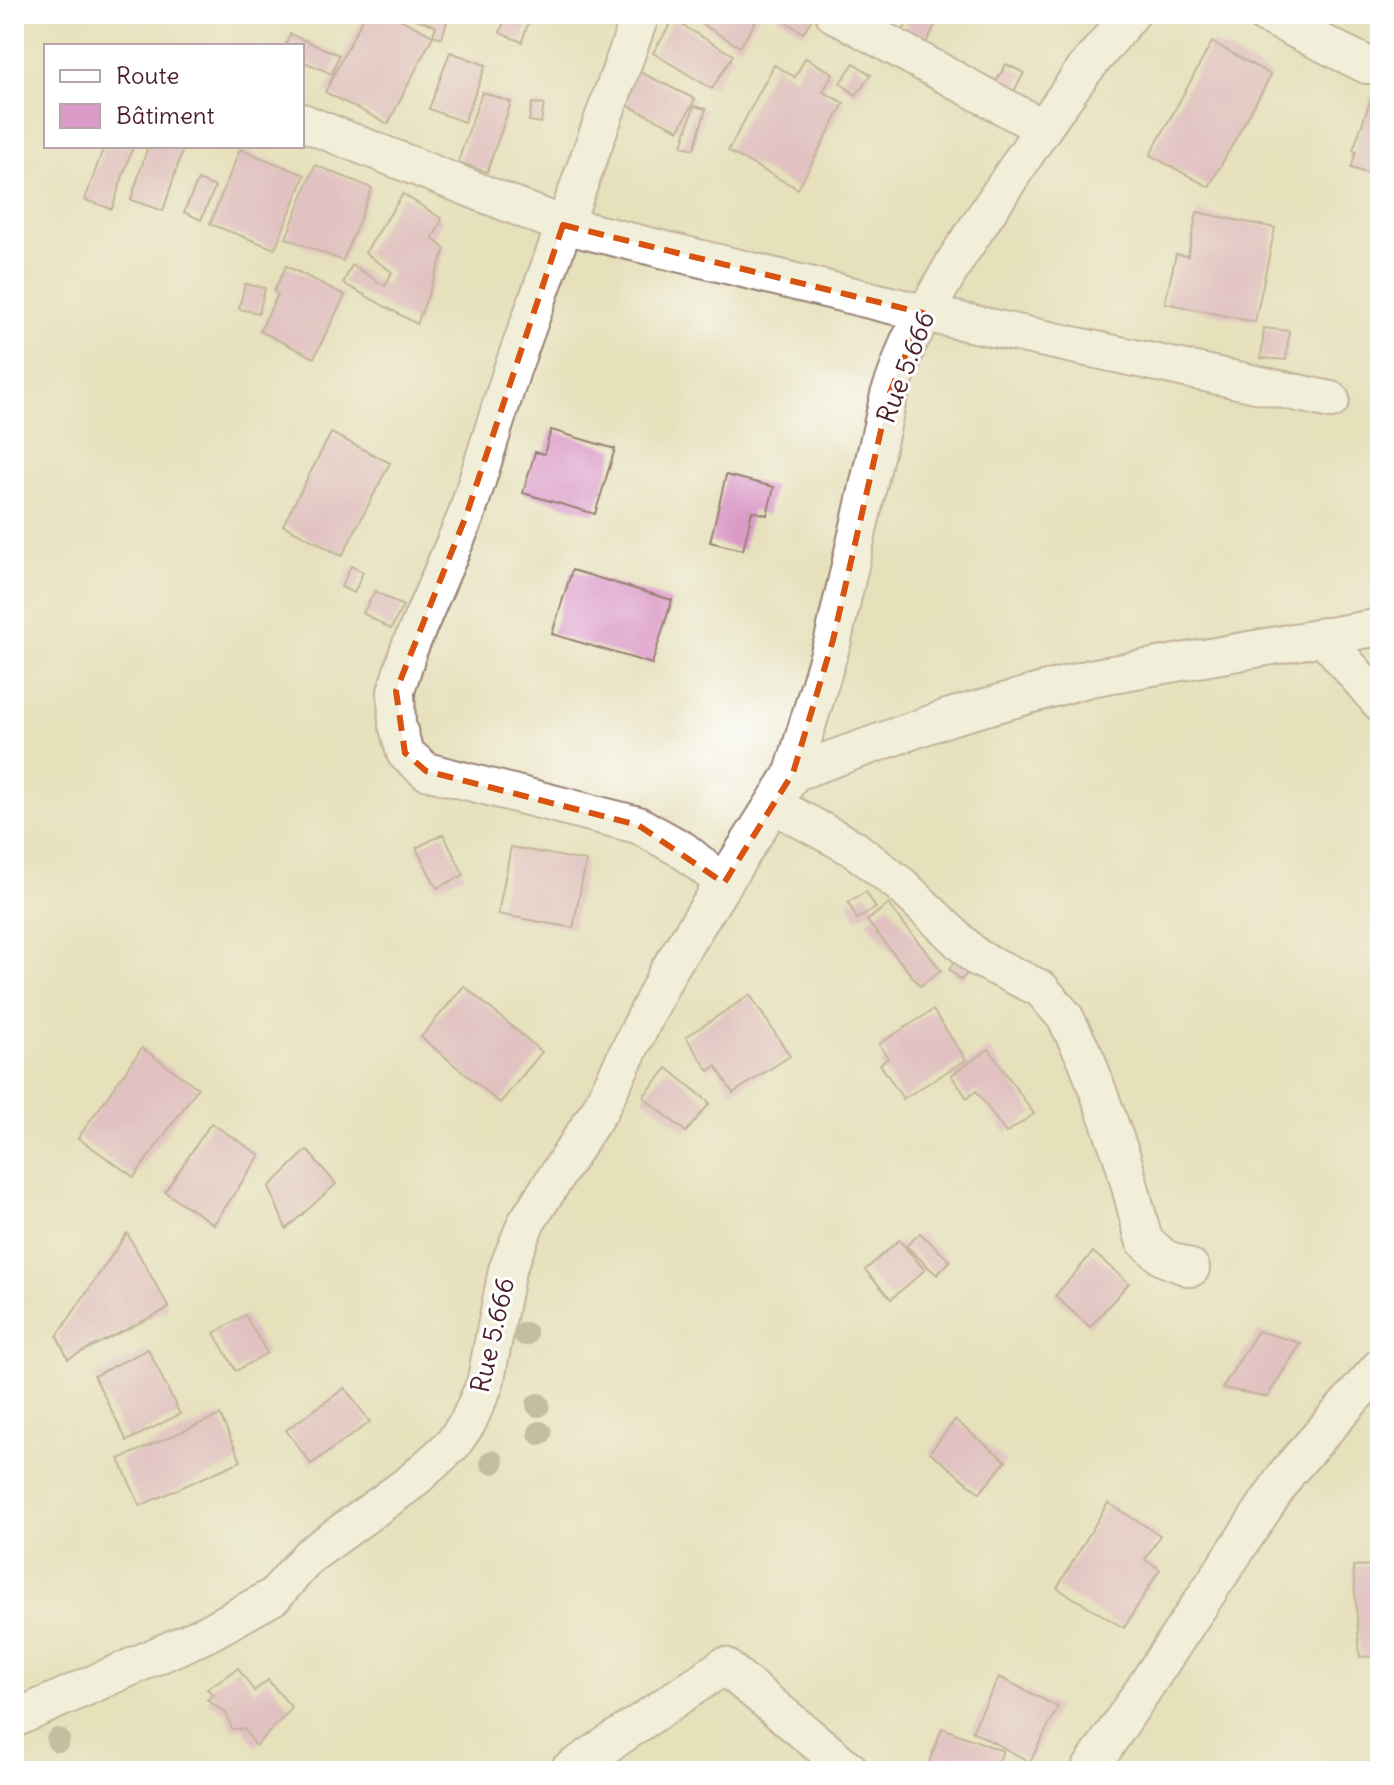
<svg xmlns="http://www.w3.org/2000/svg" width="1394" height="1785" font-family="Delius,sans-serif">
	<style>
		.building { fill: #db9bc7 }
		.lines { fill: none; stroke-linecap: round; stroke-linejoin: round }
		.street-casing { stroke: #988073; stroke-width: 40 }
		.street { stroke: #fff; stroke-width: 36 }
		.tree { fill: #9a967d }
		.marked { fill: none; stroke: #d8530f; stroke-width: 6; stroke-dasharray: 16 10; stroke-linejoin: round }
		.labels { text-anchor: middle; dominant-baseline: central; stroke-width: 6; stroke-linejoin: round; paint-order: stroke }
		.street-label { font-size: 26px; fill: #4a1f2b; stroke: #fff }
	</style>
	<rect width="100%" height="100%" fill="#fff"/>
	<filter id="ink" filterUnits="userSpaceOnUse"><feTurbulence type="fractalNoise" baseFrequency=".0125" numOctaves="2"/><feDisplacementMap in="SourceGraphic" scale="16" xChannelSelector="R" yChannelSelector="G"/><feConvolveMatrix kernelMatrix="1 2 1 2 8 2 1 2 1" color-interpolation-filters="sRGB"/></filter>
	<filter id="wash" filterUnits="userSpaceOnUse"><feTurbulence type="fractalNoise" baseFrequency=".006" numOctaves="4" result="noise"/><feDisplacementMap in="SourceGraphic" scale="32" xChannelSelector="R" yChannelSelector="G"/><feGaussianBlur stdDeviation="1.8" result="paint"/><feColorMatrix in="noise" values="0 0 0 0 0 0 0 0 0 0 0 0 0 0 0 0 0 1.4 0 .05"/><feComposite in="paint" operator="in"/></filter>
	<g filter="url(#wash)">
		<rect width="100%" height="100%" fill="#e6e0bb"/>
		<g id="blocks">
			<g class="building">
				<polygon points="365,14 390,14 433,36 388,124 325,92"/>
				<polygon points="411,14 449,14 442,38 433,35 436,26 410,17"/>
				<polygon points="507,14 531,14 522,42 500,33"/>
				<polygon points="708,14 760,14 740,47 702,24"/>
				<polygon points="774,14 811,14 814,16 803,33"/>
				<polygon points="912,14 941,14 926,43 903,31"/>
				<polygon points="673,20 733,55 712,89 653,53"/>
				<polygon points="290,34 339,55 332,74 302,61 302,46 285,46"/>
				<polygon points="1212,42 1271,75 1209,187 1150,155"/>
				<polygon points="450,52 486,65 464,122 429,109"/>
				<polygon points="805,58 833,73 823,92 844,103 798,189 728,151 774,65 795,77"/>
				<polygon points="854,63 871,75 856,95 840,83"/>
				<polygon points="1006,64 1024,73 1010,98 992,89"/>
				<polygon points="636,70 695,99 679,130 620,102"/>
				<polygon points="1380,73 1380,177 1351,168 1356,152 1353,150"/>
				<polygon points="482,92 511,102 487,172 458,162"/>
				<polygon points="532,103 544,104 541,123 529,121"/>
				<polygon points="694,106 706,109 694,149 682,146"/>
				<polygon points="104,146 133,146 112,209 85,200"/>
				<polygon points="148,146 184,146 163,211 131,200"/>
				<polygon points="240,149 305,175 275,249 210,224"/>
				<polygon points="315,165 372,188 343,261 286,238"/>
				<polygon points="198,180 215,187 201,220 184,212"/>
				<polygon points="403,194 442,219 433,239 445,249 417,324 343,283 352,265 385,286 392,272 365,253"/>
				<polygon points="1197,212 1275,228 1255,322 1165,303 1176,254 1188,256"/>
				<polygon points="286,266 345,295 314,358 260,331 278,294 274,291"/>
				<polygon points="245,284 265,288 259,313 239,309"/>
				<polygon points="1264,328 1289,331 1286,360 1261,358"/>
				<polygon points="551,430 615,449 595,514 523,493 535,452 544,454"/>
				<polygon points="331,433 390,463 342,556 283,525"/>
				<polygon points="726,475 774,487 767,515 752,511 743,550 710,542"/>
				<polygon points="351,566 363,572 354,593 341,587"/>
				<polygon points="572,570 672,600 652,664 552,634"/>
				<polygon points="375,591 403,606 391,629 363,613"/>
				<polygon points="443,834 464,875 437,888 416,848"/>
				<polygon points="511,847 586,861 573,928 498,914"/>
				<polygon points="866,892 876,908 857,919 848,902"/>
				<polygon points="888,904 941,970 920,986 867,921"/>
				<polygon points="961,955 973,967 961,980 949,969"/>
				<polygon points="464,986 542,1052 500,1103 421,1037"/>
				<polygon points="750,995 790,1056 733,1093 716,1066 709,1071 686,1037"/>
				<polygon points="933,1010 966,1060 903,1099 880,1064 888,1058 879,1044"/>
				<polygon points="142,1048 198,1088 134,1177 78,1138"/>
				<polygon points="989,1049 1034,1114 1006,1133 976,1091 967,1098 951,1075"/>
				<polygon points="667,1068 710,1103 686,1132 643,1097"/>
				<polygon points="211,1123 260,1155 214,1224 165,1192"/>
				<polygon points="307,1150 336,1184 286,1229 269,1187"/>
				<polygon points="127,1233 169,1308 68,1359 57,1336"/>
				<polygon points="920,1233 950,1261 937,1275 906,1246"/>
				<polygon points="899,1240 925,1270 891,1299 865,1270"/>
				<polygon points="1093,1252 1129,1283 1090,1327 1055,1296"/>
				<polygon points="245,1315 267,1353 236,1371 214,1333"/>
				<polygon points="1258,1331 1301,1343 1267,1397 1222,1388"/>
				<polygon points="148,1349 180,1414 127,1441 94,1376"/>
				<polygon points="345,1388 370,1422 311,1464 286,1430"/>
				<polygon points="220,1415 241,1461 140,1506 119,1459"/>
				<polygon points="955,1420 1006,1461 980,1493 930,1452"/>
				<polygon points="1108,1503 1160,1535 1145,1560 1160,1569 1124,1628 1057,1588"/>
				<polygon points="1380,1565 1380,1656 1360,1657 1353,1566"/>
				<polygon points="238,1668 254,1691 268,1680 292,1708 256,1746 244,1729 232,1729 226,1713 207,1700 214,1695 207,1689"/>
				<polygon points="999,1677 1058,1707 1030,1762 972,1731"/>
				<polygon points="942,1728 1003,1751 995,1771 926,1771"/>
			</g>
		</g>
	</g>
	<g filter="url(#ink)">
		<use href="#blocks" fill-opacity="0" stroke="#988073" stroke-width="2"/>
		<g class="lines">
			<defs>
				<g id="street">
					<polyline points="641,14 512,370 466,516 409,649 396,691 397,724 405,753 426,771 638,825 683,850 724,883"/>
					<polyline points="834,14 1043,128"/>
					<polyline points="1264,14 1367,65"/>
					<polyline points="302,122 563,225 923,313 1331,400"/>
					<polyline points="1323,636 1380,703"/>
					<polyline points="793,773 833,640 889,395 908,343 957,258 1043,128 1081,74 1131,14"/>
					<polyline points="774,805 853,848 901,885 976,957 1041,989 1065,1017 1087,1061 1123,1160 1144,1240 1164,1258 1191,1268"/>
					<polyline points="14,1719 208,1633 274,1596 309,1556 410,1483 452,1445 468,1422 485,1384 507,1270 526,1223 600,1109 668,971 793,773 950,717 1090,678 1380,627"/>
					<polyline points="568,1771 724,1666 851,1771"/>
					<polyline points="1089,1771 1288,1472 1380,1367"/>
				</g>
			</defs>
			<use href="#street" class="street-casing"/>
			<use href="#street" class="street"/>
		</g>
		<g class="tree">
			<circle cx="525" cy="1334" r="12"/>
			<circle cx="538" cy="1405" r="12"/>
			<circle cx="540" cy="1433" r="12"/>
			<circle cx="492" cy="1462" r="12"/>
			<circle cx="58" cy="1740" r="12"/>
		</g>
	</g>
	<path d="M0 0H1394V1785H0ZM563 225 923 313 889 395 833 640 793 773 724 883 638 825 426 771 405 753 396 691 466 516Z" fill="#e6e0bb" fill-opacity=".55" fill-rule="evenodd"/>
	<path class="marked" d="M563 225 923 313 889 395 833 640 793 773 724 883 638 825 426 771 405 753 396 691 466 516Z"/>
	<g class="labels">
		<g class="street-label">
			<text transform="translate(905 367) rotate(-69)">Rue 5.666</text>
			<text transform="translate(492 1335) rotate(-77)">Rue 5.666</text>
		</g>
	</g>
	<rect width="1394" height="1785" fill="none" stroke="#fff" stroke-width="48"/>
	<rect x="44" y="44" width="260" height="104" fill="#ffffff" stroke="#b7a5aa" stroke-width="2"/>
	<rect x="60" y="70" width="40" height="12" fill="#ffffff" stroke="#b7a5aa" stroke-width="2"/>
	<text x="116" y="84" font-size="24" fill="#4a1f2b">Route</text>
	<rect x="60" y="104" width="40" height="24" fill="#db9bc7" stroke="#b7a5aa" stroke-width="2"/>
	<text x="116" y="124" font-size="24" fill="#4a1f2b">Bâtiment</text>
</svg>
